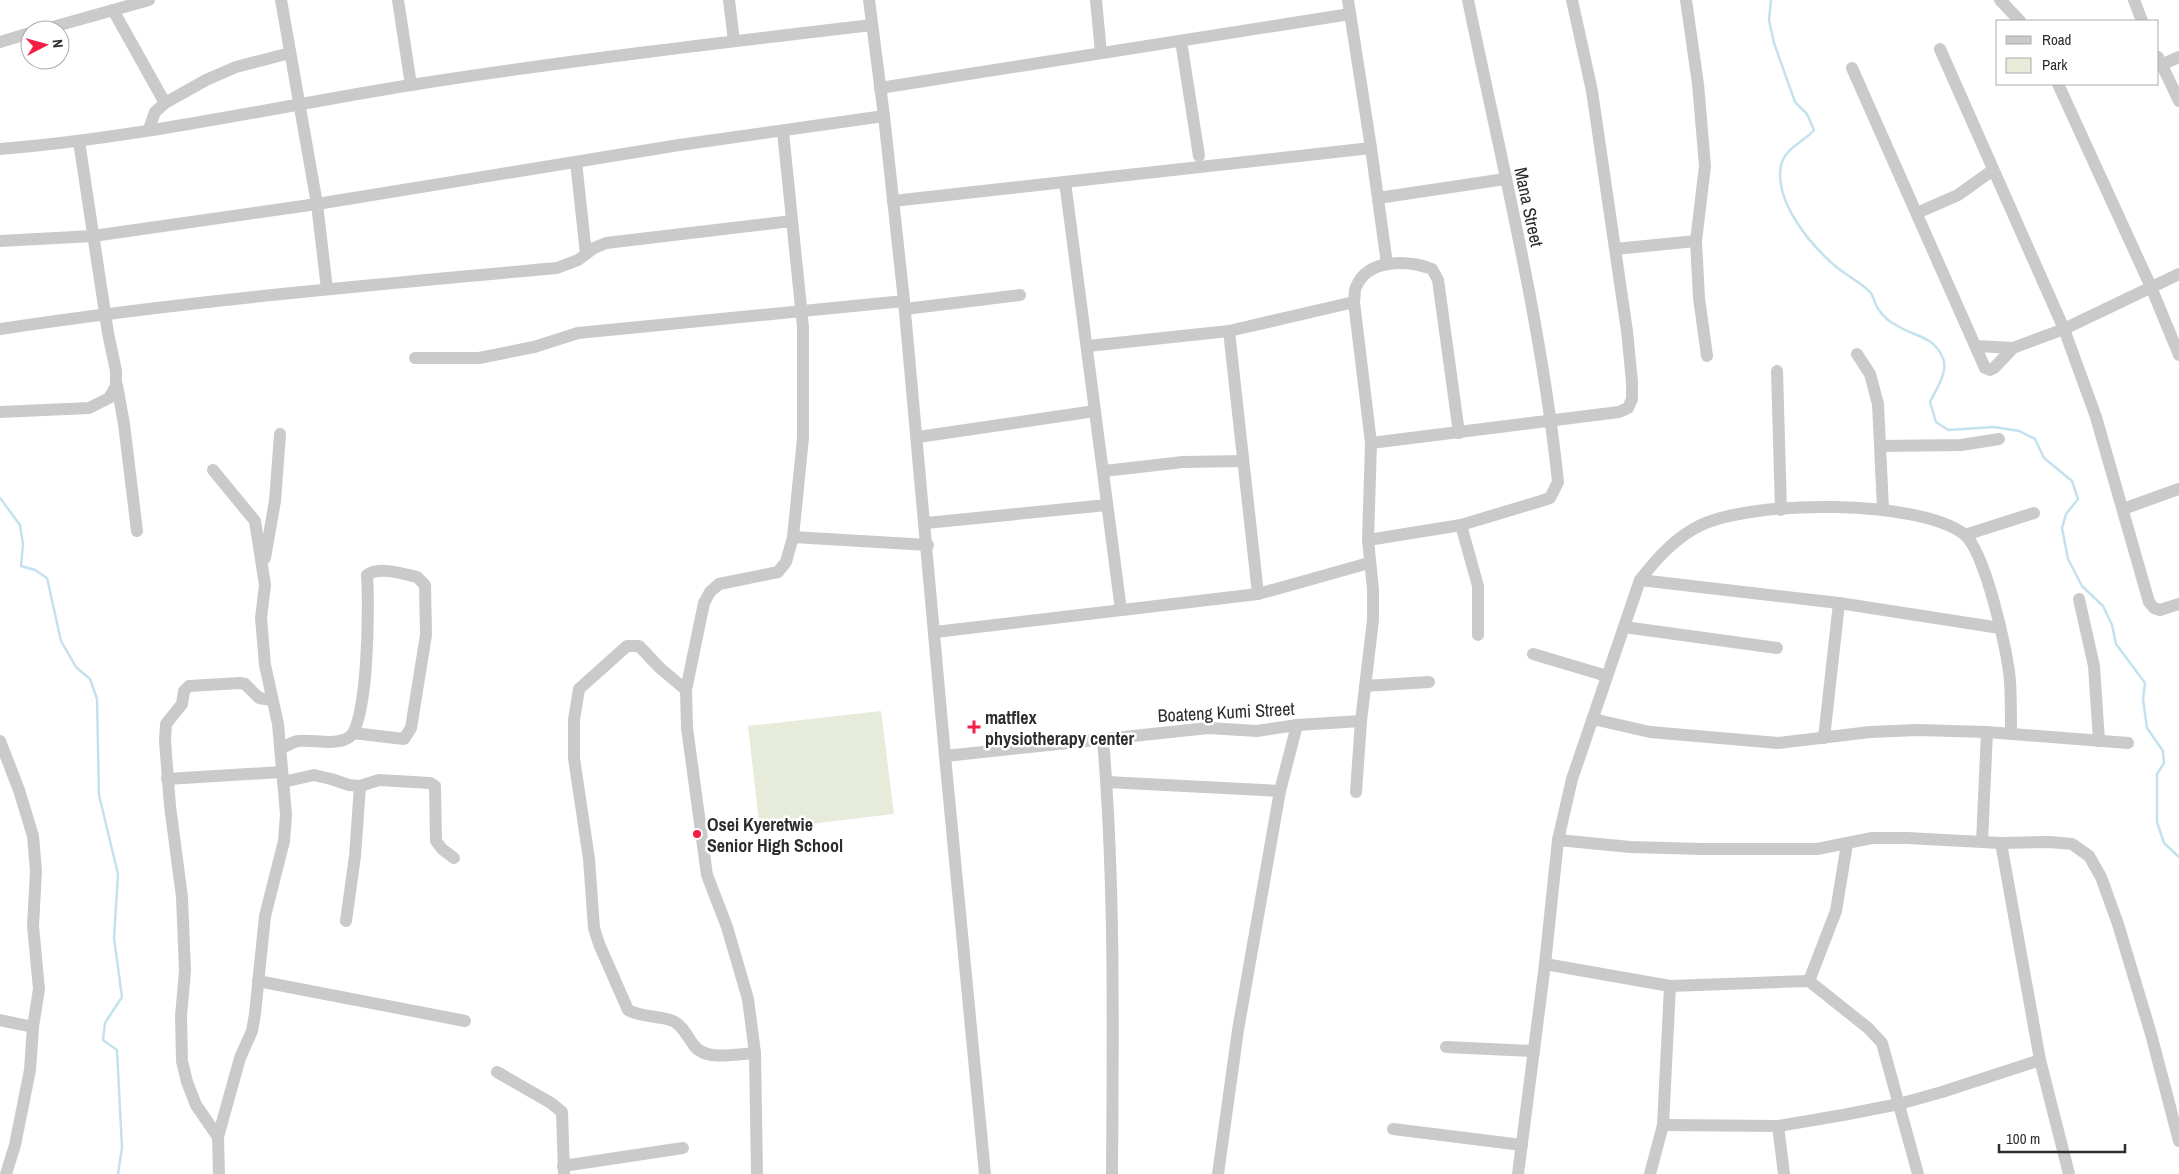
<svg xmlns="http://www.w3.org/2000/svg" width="2179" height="1174" font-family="'Archivo Narrow',sans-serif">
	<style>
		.park { fill: #e6ecd9 }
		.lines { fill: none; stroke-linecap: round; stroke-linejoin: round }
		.stream { stroke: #c3e2ee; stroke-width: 2.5 }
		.minor { stroke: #cacaca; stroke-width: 12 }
		.poi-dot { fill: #f51e46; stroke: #fff; stroke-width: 2 }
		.labels { text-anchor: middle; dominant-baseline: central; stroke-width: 5; stroke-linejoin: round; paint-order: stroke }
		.street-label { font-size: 18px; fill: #2d2d2d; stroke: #fff }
		.poi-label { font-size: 18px; font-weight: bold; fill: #2d2d2d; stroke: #fff; text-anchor: start }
	</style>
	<rect width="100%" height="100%" fill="#fff"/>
	<polygon class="park" points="881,711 894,814 760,830 748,726"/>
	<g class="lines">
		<g class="stream">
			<path d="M1771 0 1769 20 1774 43 1795 102 1807 114 1814 130C1804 142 1785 148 1781 165 1774 201 1809 243 1834 265 1845 275 1861 282 1871 293 1874 298 1875 305 1879 310 1883 316 1890 322 1896 325 1914 337 1932 335 1942 356 1950 370 1936 389 1930 402L1936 422 1948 430 1994 427 2019 431 2035 439 2044 458 2072 481 2078 499 2066 514 2062 528 2068 559 2082 586 2103 606 2112 625 2116 644 2145 683 2143 699 2147 728 2163 751 2164 763 2157 774V822L2164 843 2179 857"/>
			<polyline points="0,498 20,525 23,544 21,566 35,570 47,578 61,641 76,667 90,679 97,699 99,795 118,874 114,938 122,997 105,1023 103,1040 117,1050 122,1148 118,1174"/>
		</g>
		<g class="minor">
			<polyline points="281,0 317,204 327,289"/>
			<polyline points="398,0 411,85"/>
			<polyline points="729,0 734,41"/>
			<polyline points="869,0 884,116 904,301 945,756 985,1174"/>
			<polyline points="1096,0 1101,53"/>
			<polyline points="1348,0 1371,148 1387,264"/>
			<polyline points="1686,0 1698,84 1705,166 1696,241 1699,298 1707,356"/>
			<polyline points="2000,0 2020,21"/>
			<polyline points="2134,0 2142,21"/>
			<polyline points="113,10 165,103"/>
			<polyline points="42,30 149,0"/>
			<polyline points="1181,41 1199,156"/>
			<polyline points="0,42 30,33"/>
			<polyline points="1940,49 2064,329 2096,417 2149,602 2154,608 2160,610 2179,604"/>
			<polyline points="2158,57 2179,101"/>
			<polyline points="2161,65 2179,57"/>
			<polyline points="1852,68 1985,368 1990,370 1994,368 2013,348"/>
			<polyline points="2058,84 2151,287 2179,355"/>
			<polyline points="880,88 1350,14"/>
			<polyline points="149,129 155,112 165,103 206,80 236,67 290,53"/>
			<path d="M0 149C138 138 274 107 411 85 564 61 718 43 872 25"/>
			<polyline points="576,162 586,254"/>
			<polyline points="1065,182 1121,610"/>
			<polyline points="1378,198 1505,179"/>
			<polyline points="893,201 1371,148"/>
			<polyline points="1917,213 1958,195 1993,170"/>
			<polyline points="0,241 93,236 317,204 679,145 884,116"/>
			<polyline points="1615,249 1696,241"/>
			<polyline points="905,309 1020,295"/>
			<path d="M0 329C185 301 371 285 557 268L578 260 594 248 606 243 792 221"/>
			<polyline points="1229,331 1258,594"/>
			<polyline points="1088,346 1229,331 1354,302"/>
			<polyline points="1976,346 2013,348 2064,329 2179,274"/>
			<polyline points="1857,354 1870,374 1878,404 1883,509"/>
			<polyline points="415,358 479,358 534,347 578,333 904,301"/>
			<polyline points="1777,371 1781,510"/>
			<polyline points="117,385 124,424 137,531"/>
			<polyline points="0,412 89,408 109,398 116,386 116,371 108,333 79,141"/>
			<polyline points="918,437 1095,411"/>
			<polyline points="1371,443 1619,412 1628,408 1632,399 1632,382 1627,331 1592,91 1572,0"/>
			<polyline points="1881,446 1961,445 1999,439"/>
			<polyline points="213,470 255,521 265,585 261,618 265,665 278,724 286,814 284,841 265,916 255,1014 252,1031 240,1058 218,1137 219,1174"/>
			<polyline points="1104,471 1183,462 1243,461"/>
			<polyline points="2123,509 2179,489"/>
			<polyline points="926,523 1107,505"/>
			<polyline points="1461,525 1478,586 1478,635"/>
			<polyline points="1965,535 2034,513"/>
			<polyline points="793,537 928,545"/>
			<path d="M1368 540 1461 525 1541 501 1550 498 1558 482C1541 320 1501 160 1468 0"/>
			<polyline points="265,558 275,501 280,434"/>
			<polyline points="1640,580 1839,603 2000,628"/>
			<polyline points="2079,599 2094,666 2099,741"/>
			<polyline points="1624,627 1777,648"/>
			<polyline points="935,632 1258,594 1369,563"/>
			<polyline points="1533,654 1607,676"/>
			<polyline points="1365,686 1429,682"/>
			<path d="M686 690 660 668 639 646H627L579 689 574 720V758L589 859 594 928 599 944 628 1010C642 1018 658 1015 673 1021 683 1026 687 1036 693 1044 704 1062 736 1054 755 1053"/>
			<polyline points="1593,719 1650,732 1778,743 1870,732 1918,730 1987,732 2128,743"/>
			<polyline points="1824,738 1839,603"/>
			<path d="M1103 739C1115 884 1113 1029 1112 1174"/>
			<polyline points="0,741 19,790 33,836 36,871 33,926 39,989 33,1027 30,1070 15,1145 6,1174"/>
			<path d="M281 749C286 746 292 742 298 741 313 739 334 746 348 738 369 727 369 600 367 575 379 566 404 574 417 577L425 585 426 635 411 728 404 739 353 733"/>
			<polyline points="945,756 1208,728 1257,731 1297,725 1361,721"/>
			<polyline points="167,779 282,772"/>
			<polyline points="283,782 314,775 331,779 349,785 360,786 379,780 430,783 435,786 436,841 442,849 454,858"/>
			<polyline points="1107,782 1280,791"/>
			<path d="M1356 792 1361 721 1373 620V589L1368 540 1371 443 1354 302C1355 297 1354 291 1356 287 1368 258 1408 260 1432 269L1438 280 1459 433"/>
			<polyline points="1558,840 1630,847 1703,849 1817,849 1872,838 1907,838 2001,843 2050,842 2072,844 2089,856 2101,877 2118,924 2151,1034 2179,1141"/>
			<polyline points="1982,842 1987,732"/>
			<polyline points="2001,843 2040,1060 2069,1174"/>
			<polyline points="346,921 355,856 360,786"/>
			<polyline points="1545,964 1670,986 1809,981 1868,1028 1882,1043 1918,1174"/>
			<polyline points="258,981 465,1021"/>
			<polyline points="1809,981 1836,911 1847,844"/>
			<polyline points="0,1020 33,1027"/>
			<polyline points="1446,1047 1534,1051"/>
			<polyline points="497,1072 551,1103 562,1112 564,1174"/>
			<polyline points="1663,1125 1778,1126 1843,1115 1899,1104 1942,1092 2040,1060"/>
			<polyline points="1778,1126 1784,1174"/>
			<polyline points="1393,1129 1522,1145"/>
			<polyline points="218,1137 196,1105 187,1082 182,1061 181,1016 185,971 182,897 170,806 165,741 166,724 182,704 184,691 189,686 240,683 245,684 259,698 272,700"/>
			<polyline points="563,1166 683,1148"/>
			<polyline points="757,1174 755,1053 748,999 727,927 707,875 687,728 686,690 704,603 710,592 719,584 778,572 786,562 793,537 803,438 803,327 783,132"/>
			<polyline points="1218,1174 1238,1030 1280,791 1297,725"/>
			<path d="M1518 1174 1545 964 1558 840 1572 779 1640 580C1657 558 1676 537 1701 525 1753 500 1918 499 1964 534 1985 551 2008 652 2010 681 2011 698 2011 716 2011 734"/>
			<polyline points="1650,1174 1663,1125 1670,986"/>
		</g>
	</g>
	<g class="poi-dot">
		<path d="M971.5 719.5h5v5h5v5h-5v5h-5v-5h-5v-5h5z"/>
		<circle cx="697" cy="834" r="5"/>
	</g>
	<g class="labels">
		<g class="street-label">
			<text transform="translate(1529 207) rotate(78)">Mana Street</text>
			<text transform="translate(1226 712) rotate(-3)">Boateng Kumi Street</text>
		</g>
		<g class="poi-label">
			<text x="985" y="717">matflex<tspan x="985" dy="21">physiotherapy center</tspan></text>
			<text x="707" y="824">Osei Kyeretwie<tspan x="707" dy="21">Senior High School</tspan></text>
		</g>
	</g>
	<rect x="1996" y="20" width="162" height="65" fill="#ffffff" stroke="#ababab"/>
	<rect x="2006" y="36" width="25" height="8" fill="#cacaca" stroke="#ababab"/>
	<text x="2042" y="45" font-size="15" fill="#2d2d2d">Road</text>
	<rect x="2006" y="58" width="25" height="15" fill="#e6ecd9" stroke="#ababab"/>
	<text x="2042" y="70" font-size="15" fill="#2d2d2d">Park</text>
	<g transform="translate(45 45) rotate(84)"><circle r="24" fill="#ffffff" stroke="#ababab"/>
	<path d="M0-4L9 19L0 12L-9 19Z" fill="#f51e46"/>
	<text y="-8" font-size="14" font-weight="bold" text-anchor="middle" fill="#2d2d2d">N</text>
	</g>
	<path d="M1999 1144v8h126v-8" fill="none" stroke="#2d2d2d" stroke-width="2.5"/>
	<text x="2006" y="1144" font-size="15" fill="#2d2d2d" stroke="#ffffff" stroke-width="4" paint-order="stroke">100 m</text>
</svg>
